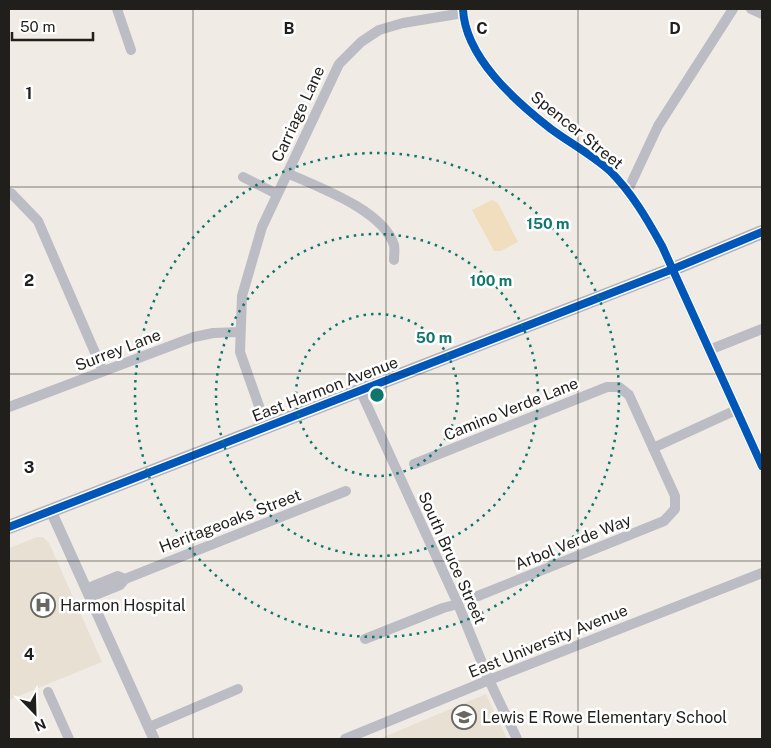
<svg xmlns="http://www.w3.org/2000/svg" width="771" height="748" font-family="'Public Sans',sans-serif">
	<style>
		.built { fill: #e8e0d3 }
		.green { fill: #f1debe }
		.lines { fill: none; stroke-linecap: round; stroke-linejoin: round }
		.minor { stroke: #bcbcc4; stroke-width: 10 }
		.tertiary { stroke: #bcbcc4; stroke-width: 11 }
		.secondary { stroke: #b2b1bb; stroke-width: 14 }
		.cycleway-casing { stroke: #fff; stroke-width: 11 }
		.cycleway { stroke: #0057b8; stroke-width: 8 }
		.grid { fill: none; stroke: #211f1b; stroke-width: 1; stroke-opacity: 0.55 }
		.ring { fill: none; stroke: #0f766e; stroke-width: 2.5; stroke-dasharray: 2.5 5 }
		.labels { text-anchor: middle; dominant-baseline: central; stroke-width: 5; stroke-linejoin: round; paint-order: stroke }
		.street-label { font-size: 16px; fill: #211f1b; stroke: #fff }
		.poi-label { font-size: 16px; fill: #211f1b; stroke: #fff; text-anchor: start }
		.grid-label { font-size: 16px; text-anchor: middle; font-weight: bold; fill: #211f1b; stroke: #fff; stroke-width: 5; stroke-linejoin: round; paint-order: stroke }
		.centre { fill: #0f766e; stroke: #fff; stroke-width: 2.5 }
		.ring-label { font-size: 15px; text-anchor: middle; font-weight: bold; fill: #0f766e; stroke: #fff; stroke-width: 5; stroke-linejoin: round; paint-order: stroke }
	</style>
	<rect width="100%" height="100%" fill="#f0ece5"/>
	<g class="built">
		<polygon points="37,537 43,537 49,543 102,662 9,700 9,548"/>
		<polygon points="486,694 507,739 379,739"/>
	</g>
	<polygon class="green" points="492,200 498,203 518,242 501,251 494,251 472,210"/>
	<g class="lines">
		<g class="minor">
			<polyline points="117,9 131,50"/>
			<polyline points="751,9 762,14"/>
			<path d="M287 173C318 187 383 210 394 245 395 249 394 255 394 260"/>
			<polyline points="243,177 277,194"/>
			<polyline points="628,190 658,126 733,9"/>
			<polyline points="11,193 38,221 103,371"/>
			<polyline points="709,350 762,329"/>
			<polyline points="360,390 458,604 489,680 517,739"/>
			<polyline points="9,407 194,337 213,333 240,332"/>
			<polyline points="266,426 240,352 242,296 262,227 339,64 361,42 379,30 403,23 463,13"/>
			<polyline points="653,448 736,410"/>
			<polyline points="414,464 607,387 619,387 629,395 675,496 675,509 664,521 478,596"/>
			<polyline points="86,589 118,576 125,579"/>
			<polyline points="90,597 120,585 125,579 346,491"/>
			<polyline points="365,639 443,608 458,604"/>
			<polyline points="48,692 69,739"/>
			<polyline points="149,727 238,689"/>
			<polyline points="345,739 489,680 762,573"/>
		</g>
		<g class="tertiary">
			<path d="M463 9C465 57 515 101 551 129 570 143 592 155 610 171 632 193 647 219 662 246L762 466"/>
			<polyline points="51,511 154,739"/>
		</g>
		<polyline class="secondary" points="9,527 673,269 762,232"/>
		<defs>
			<g id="cycleway">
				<path d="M463 9C465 57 515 101 551 129 570 143 592 155 610 171 632 193 647 219 662 246L762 466"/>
				<polyline points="9,527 673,269 762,232"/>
			</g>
		</defs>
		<use href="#cycleway" class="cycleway-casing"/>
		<use href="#cycleway" class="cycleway"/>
	</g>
	<path class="grid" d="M193 9V739M386 9V739M578 9V739M9 187H762M9 374H762M9 561H762"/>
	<g class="ring">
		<circle cx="377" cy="395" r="81"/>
		<circle cx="377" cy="395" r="161"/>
		<circle cx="377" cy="395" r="242"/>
	</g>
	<defs>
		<symbol id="hospital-ring" viewBox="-11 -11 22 22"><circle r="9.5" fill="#fff" stroke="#696762" stroke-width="1.5"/><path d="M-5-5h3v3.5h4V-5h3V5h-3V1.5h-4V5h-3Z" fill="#696762"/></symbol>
		<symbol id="school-ring" viewBox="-11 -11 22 22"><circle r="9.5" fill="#fff" stroke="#696762" stroke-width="1.5"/><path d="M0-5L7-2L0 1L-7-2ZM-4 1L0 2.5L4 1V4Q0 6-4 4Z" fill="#696762"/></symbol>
	</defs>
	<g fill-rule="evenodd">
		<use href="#hospital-ring" x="29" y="591" width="28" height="28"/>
		<use href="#school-ring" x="450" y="703" width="28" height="28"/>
	</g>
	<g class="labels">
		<g class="street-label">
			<text transform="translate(298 114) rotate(-65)">Carriage Lane</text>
			<text transform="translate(577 130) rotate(39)">Spencer Street</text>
			<text transform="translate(118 350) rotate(-21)">Surrey Lane</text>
			<text transform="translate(325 389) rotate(-21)">East Harmon Avenue</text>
			<text transform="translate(511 409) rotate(-22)">Camino Verde Lane</text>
			<text transform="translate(230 521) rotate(-21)">Heritageoaks Street</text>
			<text transform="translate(573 542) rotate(-22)">Arbol Verde Way</text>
			<text transform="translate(452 558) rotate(66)">South Bruce Street</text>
			<text transform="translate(548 641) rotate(-22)">East University Avenue</text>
		</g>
		<g class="poi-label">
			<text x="60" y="605">Harmon Hospital</text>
			<text x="482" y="717">Lewis E Rowe Elementary School</text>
		</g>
	</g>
	<g class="grid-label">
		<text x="289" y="34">B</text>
		<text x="482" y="34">C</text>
		<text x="675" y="34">D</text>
		<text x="29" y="99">1</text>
		<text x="29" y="286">2</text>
		<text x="29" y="473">3</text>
		<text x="29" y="660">4</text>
	</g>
	<circle cx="377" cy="395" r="8" class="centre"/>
	<g class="ring-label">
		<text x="548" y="229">150 m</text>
		<text x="491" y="286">100 m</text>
		<text x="434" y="343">50 m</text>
	</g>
	<rect width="771" height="748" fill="none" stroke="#211f1b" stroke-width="20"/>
	<g transform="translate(35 713) rotate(157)" stroke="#ffffff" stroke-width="4" paint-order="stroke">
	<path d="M0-4L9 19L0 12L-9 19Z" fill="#211f1b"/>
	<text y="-8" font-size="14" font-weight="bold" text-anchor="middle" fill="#211f1b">N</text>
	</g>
	<path d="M12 32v8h81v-8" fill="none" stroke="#211f1b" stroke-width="2.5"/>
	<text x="20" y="32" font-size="15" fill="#211f1b" stroke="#ffffff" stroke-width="4" paint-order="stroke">50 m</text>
</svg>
